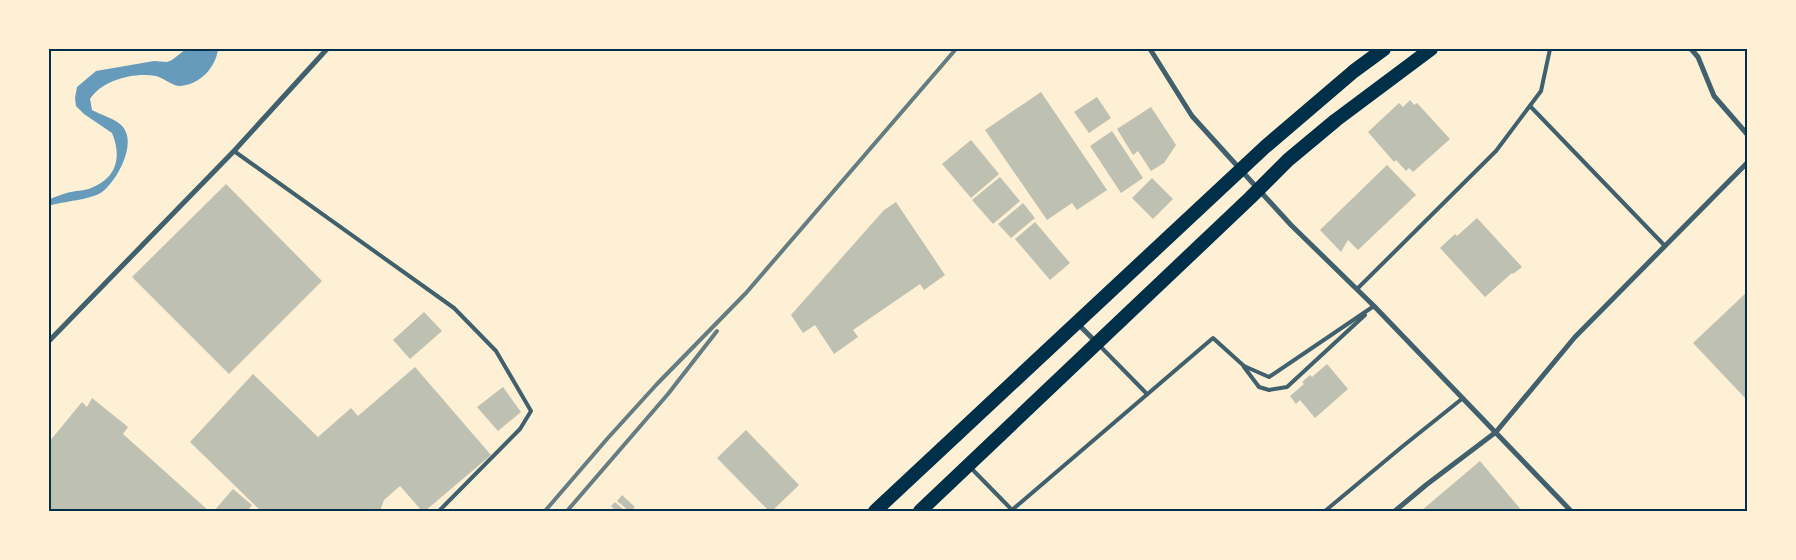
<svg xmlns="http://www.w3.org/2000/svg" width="1796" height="560" font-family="'Work Sans',sans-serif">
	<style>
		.water { fill: #669bbc }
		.building { fill: #bec0b2 }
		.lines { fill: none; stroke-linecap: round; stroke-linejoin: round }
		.service { stroke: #3f606c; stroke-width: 4 }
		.minor { stroke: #3f606c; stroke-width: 5 }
		.trunk { stroke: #003049; stroke-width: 14 }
		.rail { stroke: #657d81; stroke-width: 4 }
		.neatline { fill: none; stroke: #003049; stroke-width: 2 }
	</style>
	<rect width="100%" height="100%" fill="#fdf0d5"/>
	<path class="water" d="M186 49H218C216 67 200 85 180 86 172 86 164 78 156 76 134 72 102 80 90 99L92 110C101 115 117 119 123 127 137 144 117 181 102 192 91 200 63 201 49 206V199C56 197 64 193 71 192 78 190 85 191 91 188 117 178 122 157 112 133L84 114 76 106 75 98 77 87 96 71 154 61 167 62 172 60Z"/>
	<g class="building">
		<polygon points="1041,92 1107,190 1077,210 1072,203 1047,220 985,130"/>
		<polygon points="1097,97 1111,118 1089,133 1074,112"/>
		<polygon points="1410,100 1414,105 1417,103 1450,139 1413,172 1409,168 1406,171 1396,160 1394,162 1368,132 1399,103 1403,107"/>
		<polygon points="1151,107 1176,145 1164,163 1151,171 1138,151 1133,155 1117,129"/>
		<polygon points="1112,131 1143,178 1121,193 1090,146"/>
		<polygon points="971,140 999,174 971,198 942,164"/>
		<polygon points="1387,165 1416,195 1358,250 1348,240 1341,252 1320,230"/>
		<polygon points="1000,177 1020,201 993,224 972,200"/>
		<polygon points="1152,178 1173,199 1153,219 1132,198"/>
		<polygon points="226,184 322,281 229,374 132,277"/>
		<polygon points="896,202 945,275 924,290 920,284 853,330 858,337 834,354 815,325 803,333 791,315 884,210"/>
		<polygon points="1023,203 1035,218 1011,238 998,224"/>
		<polygon points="1477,218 1522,267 1513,274 1512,273 1485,297 1440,248 1455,234 1457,236"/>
		<polygon points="1035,222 1070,263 1050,280 1015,239"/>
		<polygon points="1747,292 1747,400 1693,343"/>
		<polygon points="424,312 442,331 410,359 393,340"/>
		<polygon points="1327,364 1348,389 1315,418 1300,400 1296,404 1290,396 1304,384 1302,382 1310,375 1312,377"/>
		<polygon points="415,367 491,455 425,511 422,511 400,486 384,500 380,511 261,511 190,442 253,374 318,437 351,408 358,416"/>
		<polygon points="503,387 521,412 498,431 477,407"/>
		<polygon points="92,398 128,427 123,434 209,511 49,511 49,442 82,402 87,407"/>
		<polygon points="746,430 799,485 772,511 769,511 717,458"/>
		<polygon points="1480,461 1522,511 1421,511"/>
		<polygon points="233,489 252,505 247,511 214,511"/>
		<polygon points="622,495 635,507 631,511 629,511 617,501"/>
		<polygon points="615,502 625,511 616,511 611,506"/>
	</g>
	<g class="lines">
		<g class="service">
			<polyline points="1530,106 1665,246"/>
			<polyline points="234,151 454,308 496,351 531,411 520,429 439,511"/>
			<polyline points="1357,289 1496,151 1541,91 1550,49"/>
			<polyline points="1100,346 1147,394"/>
			<polyline points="1244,367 1259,387 1269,390 1287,387 1365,315"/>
			<polyline points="970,467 1012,510"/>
			<polyline points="1013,511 1012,510 1213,338 1244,366 1269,377 1374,306"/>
			<polyline points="1325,511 1403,446 1463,398"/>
		</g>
		<g class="minor">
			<polyline points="1150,49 1192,116 1259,190 1291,225 1374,306 1571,511"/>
			<polyline points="1691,49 1698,57 1714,96 1747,134"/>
			<polyline points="1078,324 1097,343"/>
			<polyline points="49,341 234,151 327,49"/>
			<polyline points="1395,511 1426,485 1496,432 1575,337 1747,163"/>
		</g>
		<g class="trunk">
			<polyline points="875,511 1265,147 1354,71 1384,49"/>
			<polyline points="920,511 1250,198 1288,160 1336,120 1431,49"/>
		</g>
		<g class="rail">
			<polyline points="545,511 607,439 657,384 746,293 956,49"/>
			<polyline points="567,511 668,394 717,331"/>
		</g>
	</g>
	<rect width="1796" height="560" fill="none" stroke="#fdf0d5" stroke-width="100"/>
	<rect x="50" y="50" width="1696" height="460" class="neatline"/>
</svg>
